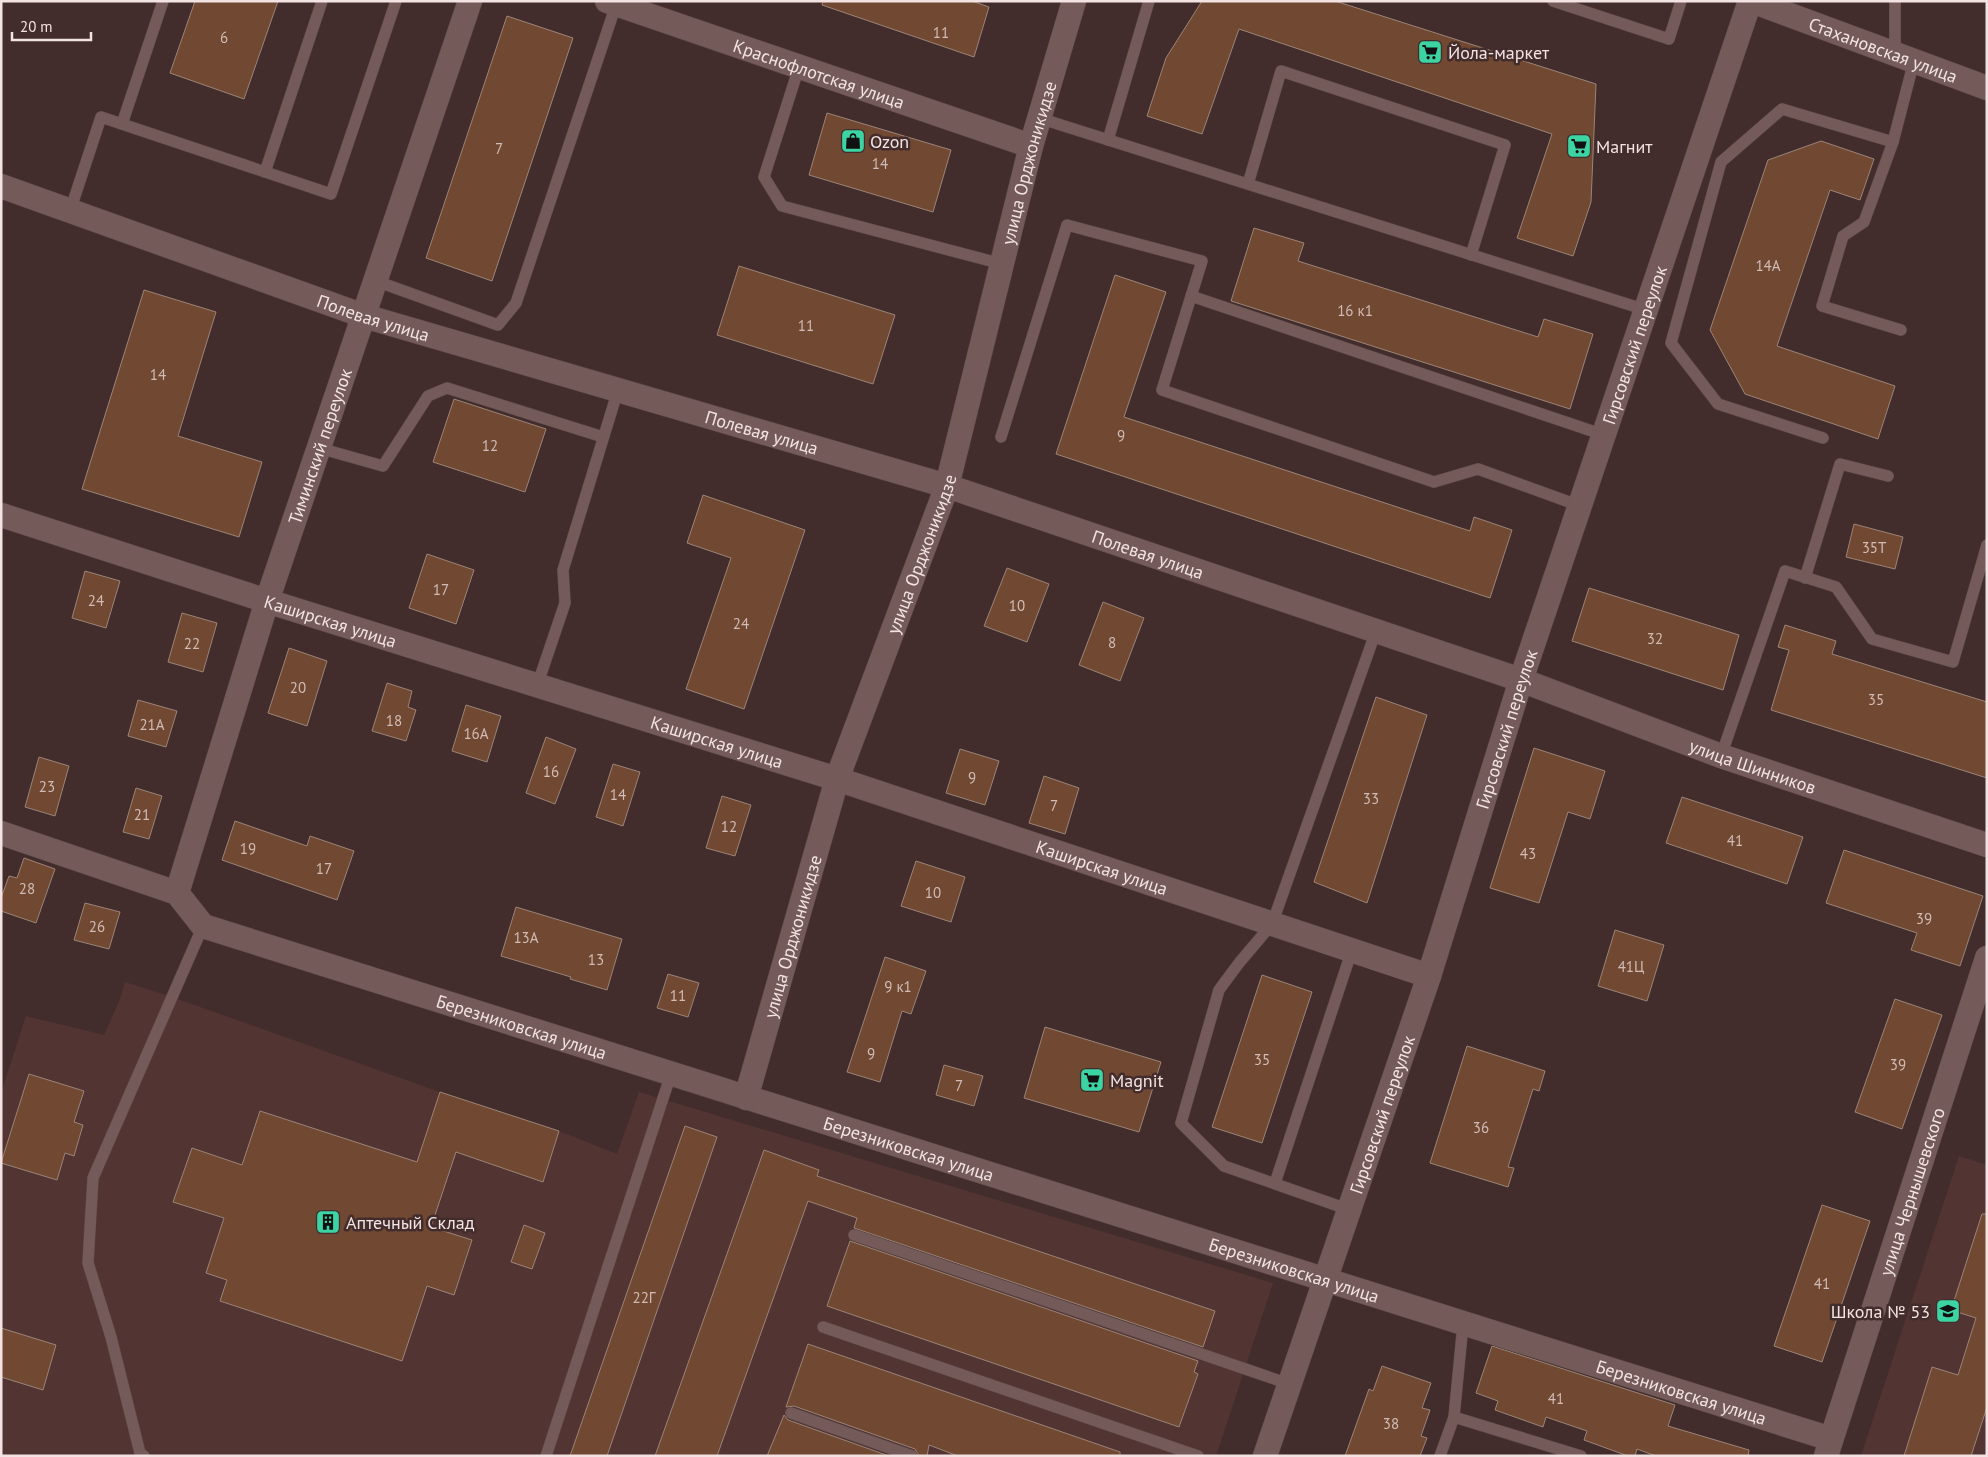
<svg xmlns="http://www.w3.org/2000/svg" width="1988" height="1457" font-family="'PT Sans',sans-serif">
	<style>
		.built { fill: #523433 }
		.building { fill: #714933; stroke: #9b8477 }
		.lines { fill: none; stroke-linecap: round; stroke-linejoin: round }
		.service-casing { stroke: #5e4a4a; stroke-width: 12 }
		.minor-casing { stroke: #5e4a4a; stroke-width: 25 }
		.service { stroke: #745a59; stroke-width: 11 }
		.minor { stroke: #745a59; stroke-width: 24 }
		.labels { text-anchor: middle; dominant-baseline: central; stroke-width: 5; stroke-linejoin: round; paint-order: stroke }
		.number-label { font-size: 15px; fill: #d2bcb7 }
		.street-label { font-size: 18px; fill: #f3e3e3; stroke: #432d2c }
		.poi-label { font-size: 18px; fill: #f3e3e3; stroke: #432d2c; text-anchor: start }
	</style>
	<rect width="100%" height="100%" fill="#432d2c"/>
	<g class="built">
		<polygon points="125,982 172,997 440,1092 559,1131 617,1154 639,1092 1273,1283 1216,1456 1,1456 1,1093 26,1016 104,1035 120,999"/>
		<polygon points="1959,1156 1987,1165 1987,1456 1861,1456"/>
	</g>
	<g class="building">
		<polygon points="195,1 278,1 244,99 170,73"/>
		<polygon points="823,1 972,1 989,7 974,57 822,5"/>
		<polygon points="1202,1 1335,1 1596,84 1591,202 1573,256 1517,238 1552,134 1239,29 1202,134 1147,116 1166,58"/>
		<polygon points="507,16 573,38 492,281 426,258"/>
		<polygon points="827,113 951,150 933,212 809,175"/>
		<polygon points="1821,141 1874,159 1860,200 1830,190 1777,346 1895,386 1878,439 1745,394 1710,330 1768,160"/>
		<polygon points="1254,228 1304,243 1298,261 1538,337 1544,319 1593,334 1570,409 1231,301"/>
		<polygon points="739,266 895,315 873,384 717,335"/>
		<polygon points="1115,275 1166,292 1124,417 1470,531 1474,517 1512,530 1490,598 1056,454"/>
		<polygon points="144,290 216,312 178,436 262,462 239,537 82,489"/>
		<polygon points="454,399 546,429 525,492 433,462"/>
		<polygon points="703,495 805,530 744,709 686,689 731,558 687,543"/>
		<polygon points="1854,524 1903,537 1895,569 1846,557"/>
		<polygon points="427,554 474,570 456,624 409,608"/>
		<polygon points="1007,568 1049,584 1027,642 984,626"/>
		<polygon points="85,571 120,581 106,628 72,618"/>
		<polygon points="1589,588 1739,635 1723,690 1572,641"/>
		<polygon points="1103,602 1144,618 1120,681 1079,665"/>
		<polygon points="182,613 217,623 203,672 168,662"/>
		<polygon points="1785,625 1836,641 1832,654 1987,702 1987,778 1771,710 1789,650 1778,647"/>
		<polygon points="289,648 327,661 307,726 268,713"/>
		<polygon points="387,683 412,691 408,707 416,710 406,741 372,731"/>
		<polygon points="1376,697 1427,715 1367,903 1314,882"/>
		<polygon points="138,700 177,711 166,747 128,736"/>
		<polygon points="466,705 501,716 487,762 452,751"/>
		<polygon points="546,737 576,749 555,804 526,793"/>
		<polygon points="1534,748 1605,771 1590,819 1568,812 1539,903 1490,888"/>
		<polygon points="960,749 999,761 985,805 946,793"/>
		<polygon points="39,757 69,766 55,816 25,807"/>
		<polygon points="613,764 640,772 623,826 596,817"/>
		<polygon points="1044,776 1079,788 1065,834 1029,823"/>
		<polygon points="136,788 162,796 149,839 123,832"/>
		<polygon points="722,796 751,805 735,856 706,848"/>
		<polygon points="1682,797 1803,837 1787,884 1666,843"/>
		<polygon points="235,821 307,846 310,836 354,851 337,900 222,860"/>
		<polygon points="1844,850 1983,896 1960,966 1911,950 1917,933 1826,903"/>
		<polygon points="24,858 55,869 36,923 1,911 1,898 9,876 17,878"/>
		<polygon points="916,861 965,877 951,922 901,906"/>
		<polygon points="85,903 120,912 109,949 74,940"/>
		<polygon points="516,907 622,939 607,990 570,979 571,977 501,956"/>
		<polygon points="1615,930 1664,945 1647,1001 1598,986"/>
		<polygon points="885,957 926,971 911,1014 902,1011 880,1082 847,1072"/>
		<polygon points="668,974 699,983 688,1017 657,1008"/>
		<polygon points="1262,975 1312,992 1262,1143 1212,1127"/>
		<polygon points="1895,999 1942,1015 1902,1129 1855,1112"/>
		<polygon points="1045,1027 1161,1062 1139,1132 1024,1098"/>
		<polygon points="1467,1046 1545,1071 1539,1091 1533,1089 1508,1167 1514,1168 1508,1187 1430,1163"/>
		<polygon points="944,1065 983,1076 974,1106 936,1095"/>
		<polygon points="29,1074 84,1091 74,1122 83,1125 74,1156 65,1153 57,1180 1,1163"/>
		<polygon points="440,1092 559,1131 543,1182 456,1152 431,1227 472,1240 454,1295 427,1286 402,1361 220,1301 227,1280 206,1273 224,1218 173,1202 192,1148 242,1165 260,1111 417,1162"/>
		<polygon points="685,1126 717,1137 607,1456 570,1456"/>
		<polygon points="764,1150 819,1170 817,1176 1215,1311 1203,1347 854,1228 857,1218 808,1201 717,1456 655,1456"/>
		<polygon points="1822,1205 1870,1221 1822,1362 1774,1346"/>
		<polygon points="1982,1214 1987,1214 1987,1407 1971,1456 1904,1456 1932,1367 1958,1375 1976,1318 1951,1310"/>
		<polygon points="524,1225 545,1233 532,1269 511,1262"/>
		<polygon points="850,1241 1198,1361 1194,1372 1198,1374 1179,1427 827,1306"/>
		<polygon points="1,1328 56,1345 43,1390 1,1377"/>
		<polygon points="808,1344 1120,1452 1120,1456 958,1456 929,1445 927,1456 919,1456 915,1449 794,1406 786,1407"/>
		<polygon points="1492,1346 1675,1405 1668,1426 1749,1450 1748,1456 1656,1456 1637,1449 1635,1456 1628,1456 1584,1440 1587,1431 1546,1417 1543,1427 1495,1410 1498,1401 1476,1393"/>
		<polygon points="1382,1366 1431,1383 1422,1408 1430,1410 1421,1436 1427,1438 1420,1456 1345,1456 1369,1389 1373,1391"/>
		<polygon points="784,1415 788,1420 889,1456 767,1456"/>
	</g>
	<g class="lines">
		<defs>
			<g id="service">
				<polyline points="1553,1 1669,39 1681,1"/>
				<polyline points="1895,1 1895,54"/>
				<polyline points="799,67 764,177 782,206 1002,264"/>
				<polyline points="1039,118 1646,310"/>
				<polyline points="122,124 163,1"/>
				<polyline points="1108,140 1149,1"/>
				<polyline points="1893,142 1864,222 1843,236 1822,306 1901,330"/>
				<polyline points="265,172 322,1"/>
				<polyline points="1248,184 1281,71 1505,145 1471,255"/>
				<polyline points="70,211 101,117 331,194 396,1"/>
				<polyline points="376,281 498,325 516,303 616,5"/>
				<polyline points="1191,296 1604,435"/>
				<polyline points="1001,437 1067,225 1202,261 1162,390 1434,482 1478,469 1580,506"/>
				<polyline points="1823,438 1718,404 1671,343 1721,162 1782,109 1893,142 1914,61"/>
				<polyline points="319,448 383,466 428,396 447,388 603,437"/>
				<polyline points="1805,578 1840,464 1888,476"/>
				<polyline points="537,686 565,603 563,570 618,390"/>
				<polyline points="1721,756 1785,571 1836,587 1872,639 1953,662 1987,545"/>
				<polyline points="1275,1183 1352,950"/>
				<polyline points="1350,1210 1224,1166 1181,1123 1219,990 1239,963 1272,924 1376,631"/>
				<polyline points="854,1235 1289,1384"/>
				<polyline points="823,1327 1198,1456"/>
				<polyline points="791,1413 912,1456"/>
				<polyline points="1454,1417 1463,1324"/>
				<polyline points="144,1456 140,1453 111,1337 88,1263 93,1178 203,926"/>
				<polyline points="546,1456 671,1074"/>
				<polyline points="1440,1456 1454,1417 1581,1456"/>
			</g>
			<g id="minor">
				<path id="s1" d="M607 1 1031 146"/>
				<path id="s2" d="M1752 1 1987 88"/>
				<path id="s3" d="M1 186 364 316 947 486 1521 680 1721 756 1987 845"/>
				<path id="s4" d="M1 515 267 601 837 779 1429 976"/>
				<path id="s5" d="M1 833 177 893 203 926 1831 1439"/>
				<path id="s6" d="M177 893 267 601 470 1"/>
				<path id="s7" d="M746 1098 837 779 947 486 1031 146 1074 1"/>
				<path id="s8" d="M1265 1456 1429 976 1521 680 1750 1"/>
				<path id="s9" d="M1826 1456 1987 958"/>
			</g>
		</defs>
		<use href="#service" class="service-casing"/>
		<use href="#minor" class="minor-casing"/>
		<use href="#service" class="service"/>
		<use href="#minor" class="minor"/>
	</g>
	<defs>
		<symbol id="supermarket-square" viewBox="-11 -11 22 22"><rect x="-9" y="-9" width="18" height="18" rx="4" fill="#3dd4a3" stroke="#432d2c"/><path d="M-6-5.5h2.5l.6 2H6L4.5 2H-2.5L-4.4-4H-6ZM-1.5 3.2a1.3 1.3 0 1 0 .1 0ZM3 3.2a1.3 1.3 0 1 0 .1 0Z" fill="#111"/></symbol>
		<symbol id="shop-square" viewBox="-11 -11 22 22"><rect x="-9" y="-9" width="18" height="18" rx="4" fill="#3dd4a3" stroke="#432d2c"/><path d="M-5-2.5h2.3a2.7 3.5 0 0 1 5.4 0H5L5.5 6h-11ZM-1.5-2.5h3a1.5 2.3 0 0 0-3 0Z" fill="#111"/></symbol>
		<symbol id="building-square" viewBox="-11 -11 22 22"><rect x="-9" y="-9" width="18" height="18" rx="4" fill="#3dd4a3" stroke="#432d2c"/><path d="M-4-6H4V6H1V3H-1V6H-4ZM-2.5-4.3h1.7v1.8h-1.7ZM.8-4.3h1.7v1.8H.8ZM-2.5-1h1.7V.8h-1.7ZM.8-1h1.7V.8H.8Z" fill="#111"/></symbol>
		<symbol id="school-square" viewBox="-11 -11 22 22"><rect x="-9" y="-9" width="18" height="18" rx="4" fill="#3dd4a3" stroke="#432d2c"/><path d="M0-5L7-2L0 1L-7-2ZM-4 1L0 2.5L4 1V4Q0 6-4 4Z" fill="#111"/></symbol>
	</defs>
	<g fill-rule="evenodd">
		<use href="#supermarket-square" x="1416" y="38" width="28" height="28"/>
		<use href="#shop-square" x="839" y="127" width="28" height="28"/>
		<use href="#supermarket-square" x="1565" y="132" width="28" height="28"/>
		<use href="#supermarket-square" x="1078" y="1066" width="28" height="28"/>
		<use href="#building-square" x="314" y="1208" width="28" height="28"/>
		<use href="#school-square" x="1934" y="1297" width="28" height="28"/>
	</g>
	<g class="labels">
		<g class="number-label">
			<text x="941" y="32">11</text>
			<text x="224" y="37">6</text>
			<text x="499" y="148">7</text>
			<text x="880" y="163">14</text>
			<text x="1768" y="265">14А</text>
			<text x="1355" y="310">16 к1</text>
			<text x="806" y="325">11</text>
			<text x="158" y="374">14</text>
			<text x="1121" y="435">9</text>
			<text x="490" y="445">12</text>
			<text x="1874" y="547">35Т</text>
			<text x="441" y="589">17</text>
			<text x="96" y="600">24</text>
			<text x="1017" y="605">10</text>
			<text x="741" y="623">24</text>
			<text x="1655" y="638">32</text>
			<text x="1112" y="642">8</text>
			<text x="192" y="643">22</text>
			<text x="298" y="687">20</text>
			<text x="1876" y="699">35</text>
			<text x="394" y="720">18</text>
			<text x="152" y="724">21А</text>
			<text x="476" y="733">16А</text>
			<text x="551" y="771">16</text>
			<text x="972" y="777">9</text>
			<text x="47" y="786">23</text>
			<text x="618" y="794">14</text>
			<text x="1371" y="798">33</text>
			<text x="1054" y="805">7</text>
			<text x="142" y="814">21</text>
			<text x="729" y="826">12</text>
			<text x="1735" y="840">41</text>
			<text x="248" y="848">19</text>
			<text x="1528" y="853">43</text>
			<text x="324" y="868">17</text>
			<text x="27" y="888">28</text>
			<text x="933" y="892">10</text>
			<text x="1924" y="918">39</text>
			<text x="97" y="926">26</text>
			<text x="526" y="937">13А</text>
			<text x="596" y="959">13</text>
			<text x="1631" y="966">41Ц</text>
			<text x="898" y="986">9 к1</text>
			<text x="678" y="995">11</text>
			<text x="871" y="1053">9</text>
			<text x="1262" y="1059">35</text>
			<text x="1898" y="1064">39</text>
			<text x="959" y="1085">7</text>
			<text x="1481" y="1127">36</text>
			<text x="1822" y="1283">41</text>
			<text x="644" y="1297">22Г</text>
			<text x="1556" y="1398">41</text>
			<text x="1391" y="1423">38</text>
		</g>
		<g class="street-label">
			<text stroke="none"><textPath href="#s2" startOffset="140">Стахановская улица</textPath></text>
			<text stroke="none"><textPath href="#s1" startOffset="224">Краснофлотская улица</textPath></text>
			<text stroke="none"><textPath href="#s7" startOffset="978">улица Орджоникидзе</textPath></text>
			<text stroke="none"><textPath href="#s3" startOffset="395">Полевая улица</textPath></text>
			<text stroke="none"><textPath href="#s8" startOffset="1171">Гирсовский переулок</textPath></text>
			<text stroke="none"><textPath href="#s3" startOffset="800">Полевая улица</textPath></text>
			<text stroke="none"><textPath href="#s6" startOffset="469">Тиминский переулок</textPath></text>
			<text stroke="none"><textPath href="#s7" startOffset="572">улица Орджоникидзе</textPath></text>
			<text stroke="none"><textPath href="#s3" startOffset="1205">Полевая улица</textPath></text>
			<text stroke="none"><textPath href="#s4" startOffset="346">Каширская улица</textPath></text>
			<text stroke="none"><textPath href="#s8" startOffset="766">Гирсовский переулок</textPath></text>
			<text stroke="none"><textPath href="#s4" startOffset="751">Каширская улица</textPath></text>
			<text stroke="none"><textPath href="#s3" startOffset="1846">улица Шинников</textPath></text>
			<text stroke="none"><textPath href="#s4" startOffset="1156">Каширская улица</textPath></text>
			<text stroke="none"><textPath href="#s7" startOffset="168">улица Орджоникидзе</textPath></text>
			<text stroke="none"><textPath href="#s5" startOffset="562">Березниковская улица</textPath></text>
			<text stroke="none"><textPath href="#s8" startOffset="361">Гирсовский переулок</textPath></text>
			<text stroke="none"><textPath href="#s5" startOffset="968">Березниковская улица</textPath></text>
			<text stroke="none"><textPath href="#s9" startOffset="278">улица Чернышевского</textPath></text>
			<text stroke="none"><textPath href="#s5" startOffset="1372">Березниковская улица</textPath></text>
			<text stroke="none"><textPath href="#s5" startOffset="1778">Березниковская улица</textPath></text>
		</g>
		<g class="poi-label">
			<text x="1448" y="52">Йола-маркет</text>
			<text x="870" y="141">Ozon</text>
			<text x="1596" y="146">Магнит</text>
			<text x="1110" y="1080">Magnit</text>
			<text x="346" y="1222">Аптечный Склад</text>
			<text x="1930" y="1311" text-anchor="end">Школа № 53</text>
		</g>
	</g>
	<rect width="1988" height="1457" fill="none" stroke="#f3e3e3" stroke-width="5"/>
	<path d="M12 32v8h79v-8" fill="none" stroke="#f3e3e3" stroke-width="2.5"/>
	<text x="20" y="32" font-size="15" fill="#f3e3e3" stroke="#432d2c" stroke-width="4" paint-order="stroke">20 m</text>
</svg>
